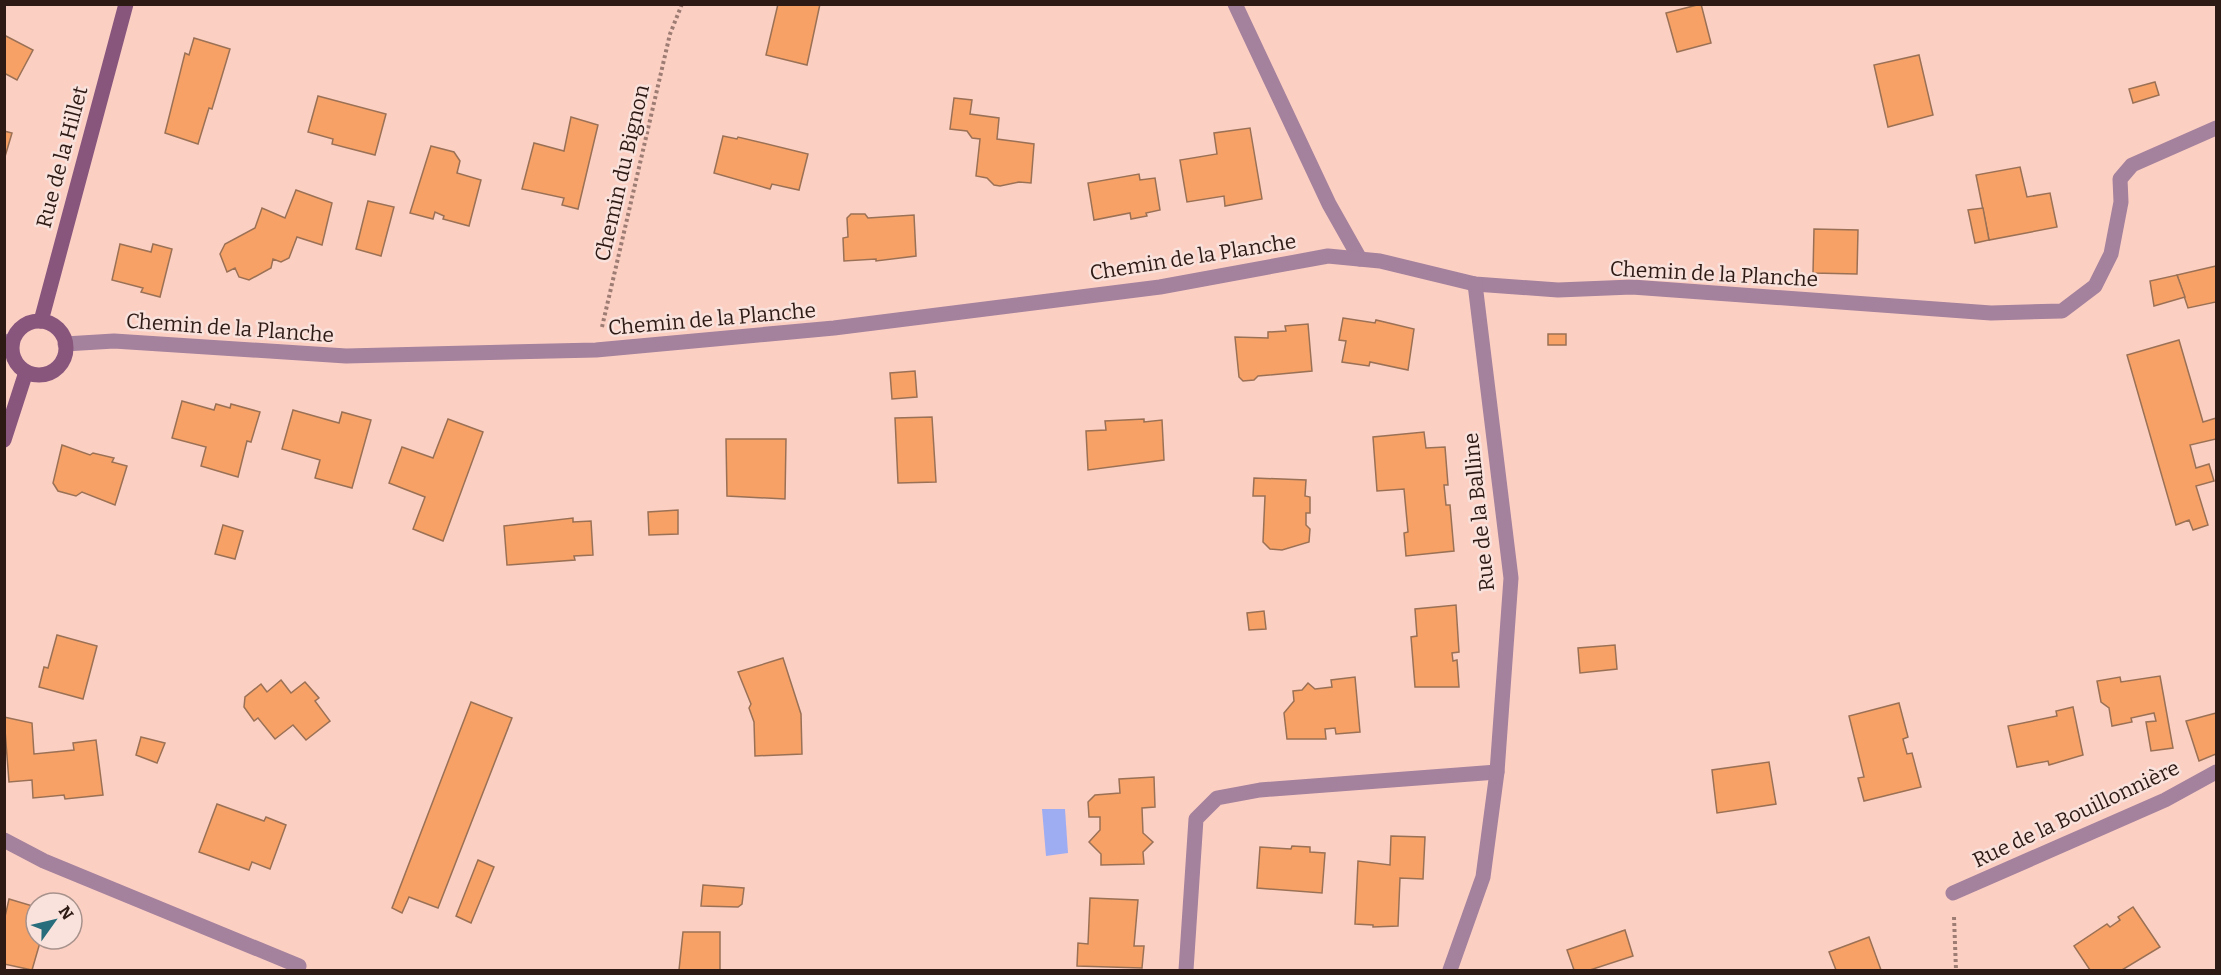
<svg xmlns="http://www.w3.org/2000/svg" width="2221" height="975" font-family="Bitter,serif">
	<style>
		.water { fill: #9eadf2 }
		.building { fill: #f7a166; stroke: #9b7155; stroke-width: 1.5 }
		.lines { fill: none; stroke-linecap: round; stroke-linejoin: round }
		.path { stroke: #9d7c73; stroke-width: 4; stroke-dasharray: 3 3; stroke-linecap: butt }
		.street { stroke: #a4819c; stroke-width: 15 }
		.secondary { stroke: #88567d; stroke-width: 15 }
		.labels { text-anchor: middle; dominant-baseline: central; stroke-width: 5; stroke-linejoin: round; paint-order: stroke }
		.street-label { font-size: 21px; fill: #2e1a15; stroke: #f9e2dc }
	</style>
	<rect width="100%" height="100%" fill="#fccfc3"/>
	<polygon class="water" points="1042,809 1065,809 1068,853 1046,856"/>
	<g class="building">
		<polygon points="778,4 820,4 807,65 766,55"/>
		<polygon points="1701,4 1711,43 1677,52 1666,13"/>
		<polygon points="4,35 33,50 17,80 4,73"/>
		<polygon points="194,38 230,49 212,109 209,108 198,144 165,133 185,53 189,55"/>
		<polygon points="1919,55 1933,115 1888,127 1874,65"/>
		<polygon points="2155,82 2159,95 2133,103 2129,89"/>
		<polygon points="318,96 386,114 375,155 332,144 333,139 308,132"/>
		<polygon points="954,98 972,100 970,114 999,118 997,139 1034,144 1031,183 1019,182 1000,186 994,185 987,178 976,176 980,139 972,138 967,131 950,129"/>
		<polygon points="571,117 598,125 578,209 562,205 564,198 522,189 534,143 564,151"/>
		<polygon points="1250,128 1262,199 1225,206 1224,196 1187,202 1180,160 1217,154 1214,133"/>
		<polygon points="4,131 12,133 4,160"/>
		<polygon points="723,136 737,139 738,137 808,154 799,190 772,184 770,189 714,173"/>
		<polygon points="431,146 454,152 460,161 457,173 481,180 469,226 443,219 444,216 435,212 433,219 410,213"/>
		<polygon points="2020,167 2027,197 2050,193 2057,227 1989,240 1976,175"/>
		<polygon points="1139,174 1140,180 1155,178 1160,210 1146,213 1147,216 1131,219 1130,213 1094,220 1088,183"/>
		<polygon points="296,190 332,203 322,245 297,237 289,258 281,262 273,259 271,268 249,280 239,277 235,268 227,272 220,254 225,244 255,228 262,208 285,218"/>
		<polygon points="368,201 394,207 381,256 356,249"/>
		<polygon points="1983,208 1989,240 1975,243 1968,210"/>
		<polygon points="851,214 865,214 868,218 914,215 916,256 876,261 876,259 844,261 843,238 848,237 847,218"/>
		<polygon points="1814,229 1858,230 1857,274 1813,273"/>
		<polygon points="120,244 151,252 153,244 172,249 160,297 141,292 143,288 112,280"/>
		<polygon points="2216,266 2216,302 2188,308 2177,275"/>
		<polygon points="2177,275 2185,297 2154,306 2150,281"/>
		<polygon points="1343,318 1375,323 1376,320 1414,329 1408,370 1370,362 1369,366 1342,362 1346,341 1339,340"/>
		<polygon points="1308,324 1312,371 1258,376 1254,380 1243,381 1239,377 1235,337 1268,338 1268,332 1286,331 1285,326"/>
		<rect x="1548" y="334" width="18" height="11"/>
		<polygon points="2179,340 2203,422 2216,418 2216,439 2190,445 2196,468 2209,464 2214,481 2196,486 2208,525 2193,530 2189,520 2176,525 2127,355"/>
		<polygon points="915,371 917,397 892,399 890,373"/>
		<polygon points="182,401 214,410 216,404 230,408 231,404 260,412 251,442 247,441 238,477 201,466 206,447 172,438"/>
		<polygon points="293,410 339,423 342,412 371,420 352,488 315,478 320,460 282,449"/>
		<polygon points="932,417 936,482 898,483 895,418"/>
		<polygon points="448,419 483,432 443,541 413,529 425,497 389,483 402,447 433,458"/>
		<polygon points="1144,419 1144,422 1162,420 1164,460 1088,470 1086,431 1106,430 1105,421"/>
		<polygon points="1424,432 1426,448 1445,447 1448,485 1444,485 1446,505 1450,505 1454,551 1406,556 1404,533 1408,532 1404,489 1377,491 1373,437"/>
		<polygon points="726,439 786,439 785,499 727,496"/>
		<polygon points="62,445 90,455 93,453 114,458 112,462 127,466 115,505 82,492 76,496 58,491 53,483"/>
		<polygon points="1254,478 1306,480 1305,496 1310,497 1310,513 1306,513 1306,525 1310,529 1309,542 1282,550 1270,549 1263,542 1265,496 1253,496"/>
		<polygon points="678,510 678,534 649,535 648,512"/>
		<polygon points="573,518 573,522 591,521 593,555 574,556 575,560 507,565 504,526"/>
		<polygon points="223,525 243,531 235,559 215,554"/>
		<polygon points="1456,605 1459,652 1452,653 1453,661 1457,660 1459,687 1415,687 1411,637 1417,636 1415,609"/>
		<polygon points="1264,611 1266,629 1249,630 1247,613"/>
		<polygon points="57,635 97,646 83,699 39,687 44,667 48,668"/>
		<polygon points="1615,645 1617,669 1580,673 1578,648"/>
		<polygon points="783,658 801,714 802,754 755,756 754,722 749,708 751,704 738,672"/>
		<polygon points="2160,676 2173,748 2151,751 2146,722 2156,721 2154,713 2131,718 2132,722 2112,726 2109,708 2101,702 2097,681 2120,677 2121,682"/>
		<polygon points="1355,677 1360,732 1336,734 1335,728 1325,729 1326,739 1287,739 1284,713 1294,701 1293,691 1302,690 1308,683 1315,689 1332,687 1331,680"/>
		<polygon points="281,680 291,693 305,682 319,698 315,701 330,721 306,740 293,725 275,739 258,718 254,721 244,707 245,697 261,684 267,692"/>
		<polygon points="471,702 512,718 438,908 409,897 402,913 392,908"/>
		<polygon points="1899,703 1908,737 1903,739 1907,754 1912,753 1921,787 1864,801 1858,778 1864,777 1849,716"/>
		<polygon points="2073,707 2083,755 2049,765 2048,761 2017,767 2008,726 2057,716 2056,711"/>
		<polygon points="2216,713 2216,754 2199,761 2186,721"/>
		<polygon points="4,717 32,723 34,754 74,750 73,743 96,740 103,795 65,799 64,795 33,798 32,780 9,782"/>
		<polygon points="141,737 165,743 157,763 136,755"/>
		<polygon points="1769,762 1776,804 1717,813 1712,770"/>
		<polygon points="1154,777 1155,807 1142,808 1143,833 1153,842 1143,852 1144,864 1101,865 1101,854 1089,842 1100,830 1100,817 1089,817 1088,802 1095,795 1120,793 1119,779"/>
		<polygon points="217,804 264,821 266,817 286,825 270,869 252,862 249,870 199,852"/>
		<polygon points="1391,836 1425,837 1423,879 1400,878 1398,926 1373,927 1373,925 1355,924 1358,861 1390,865"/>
		<polygon points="1292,846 1310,847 1310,852 1325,853 1322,893 1257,888 1260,847 1291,849"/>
		<polygon points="478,860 494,867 471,923 456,916"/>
		<polygon points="703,885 744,888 742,904 738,907 701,906"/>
		<polygon points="1090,898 1138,900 1134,946 1144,946 1142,968 1077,966 1078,943 1088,944"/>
		<polygon points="9,899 36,907 36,939 41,939 32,970 4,964 4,921"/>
		<polygon points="2133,907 2160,947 2122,970 2090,970 2074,946 2107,924 2110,927 2120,920 2118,917"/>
		<polygon points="1625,930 1633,956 1590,970 1574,970 1567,950"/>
		<polygon points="683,932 720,932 720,970 679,970"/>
		<polygon points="1869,937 1881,970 1836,970 1829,952"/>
	</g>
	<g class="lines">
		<g class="path">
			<polyline points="602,327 670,34 682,4"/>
			<polyline points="1954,917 1956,970"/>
		</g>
		<g class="street">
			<polyline points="1235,4 1329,204 1360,259"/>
			<polyline points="4,341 12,343"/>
			<polyline points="65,344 114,341 346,356 596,350 834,328 1160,287 1328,256 1380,261 1475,284 1558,290 1632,287 1991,313 2062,311 2095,286 2111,254 2121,202 2120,179 2132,165 2216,128"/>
			<polyline points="4,840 44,861 299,966"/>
			<polyline points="1953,893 2165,800 2216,772"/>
			<polyline points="1186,970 1196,819 1217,798 1260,790 1497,772"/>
			<polyline points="1450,970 1483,877 1497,772 1511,578 1475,284"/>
		</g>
		<g class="secondary">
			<polyline points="41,321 126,4"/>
			<circle cx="39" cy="348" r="27"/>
			<polyline points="4,440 26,372"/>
		</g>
	</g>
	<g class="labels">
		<g class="street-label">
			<text transform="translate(62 157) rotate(-75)">Rue de la Hillet</text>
			<text transform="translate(622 173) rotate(-77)">Chemin du Bignon</text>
			<text transform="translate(1193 257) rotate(-9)">Chemin de la Planche</text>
			<text transform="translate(1714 274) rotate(3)">Chemin de la Planche</text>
			<text transform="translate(712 319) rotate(-5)">Chemin de la Planche</text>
			<text transform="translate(230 328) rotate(4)">Chemin de la Planche</text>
			<text transform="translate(1479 512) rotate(-96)">Rue de la Balline</text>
			<text transform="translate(2076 814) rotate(-25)">Rue de la Bouillonnière</text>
		</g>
	</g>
	<rect width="2221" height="975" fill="none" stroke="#2e1a15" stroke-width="12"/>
	<g transform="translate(54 921) rotate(56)"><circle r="28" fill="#f9e2dc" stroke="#a8928c" stroke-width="1.5"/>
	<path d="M0-4.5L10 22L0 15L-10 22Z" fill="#276d7c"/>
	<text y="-9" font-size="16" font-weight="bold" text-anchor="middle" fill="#2e1a15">N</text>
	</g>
</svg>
